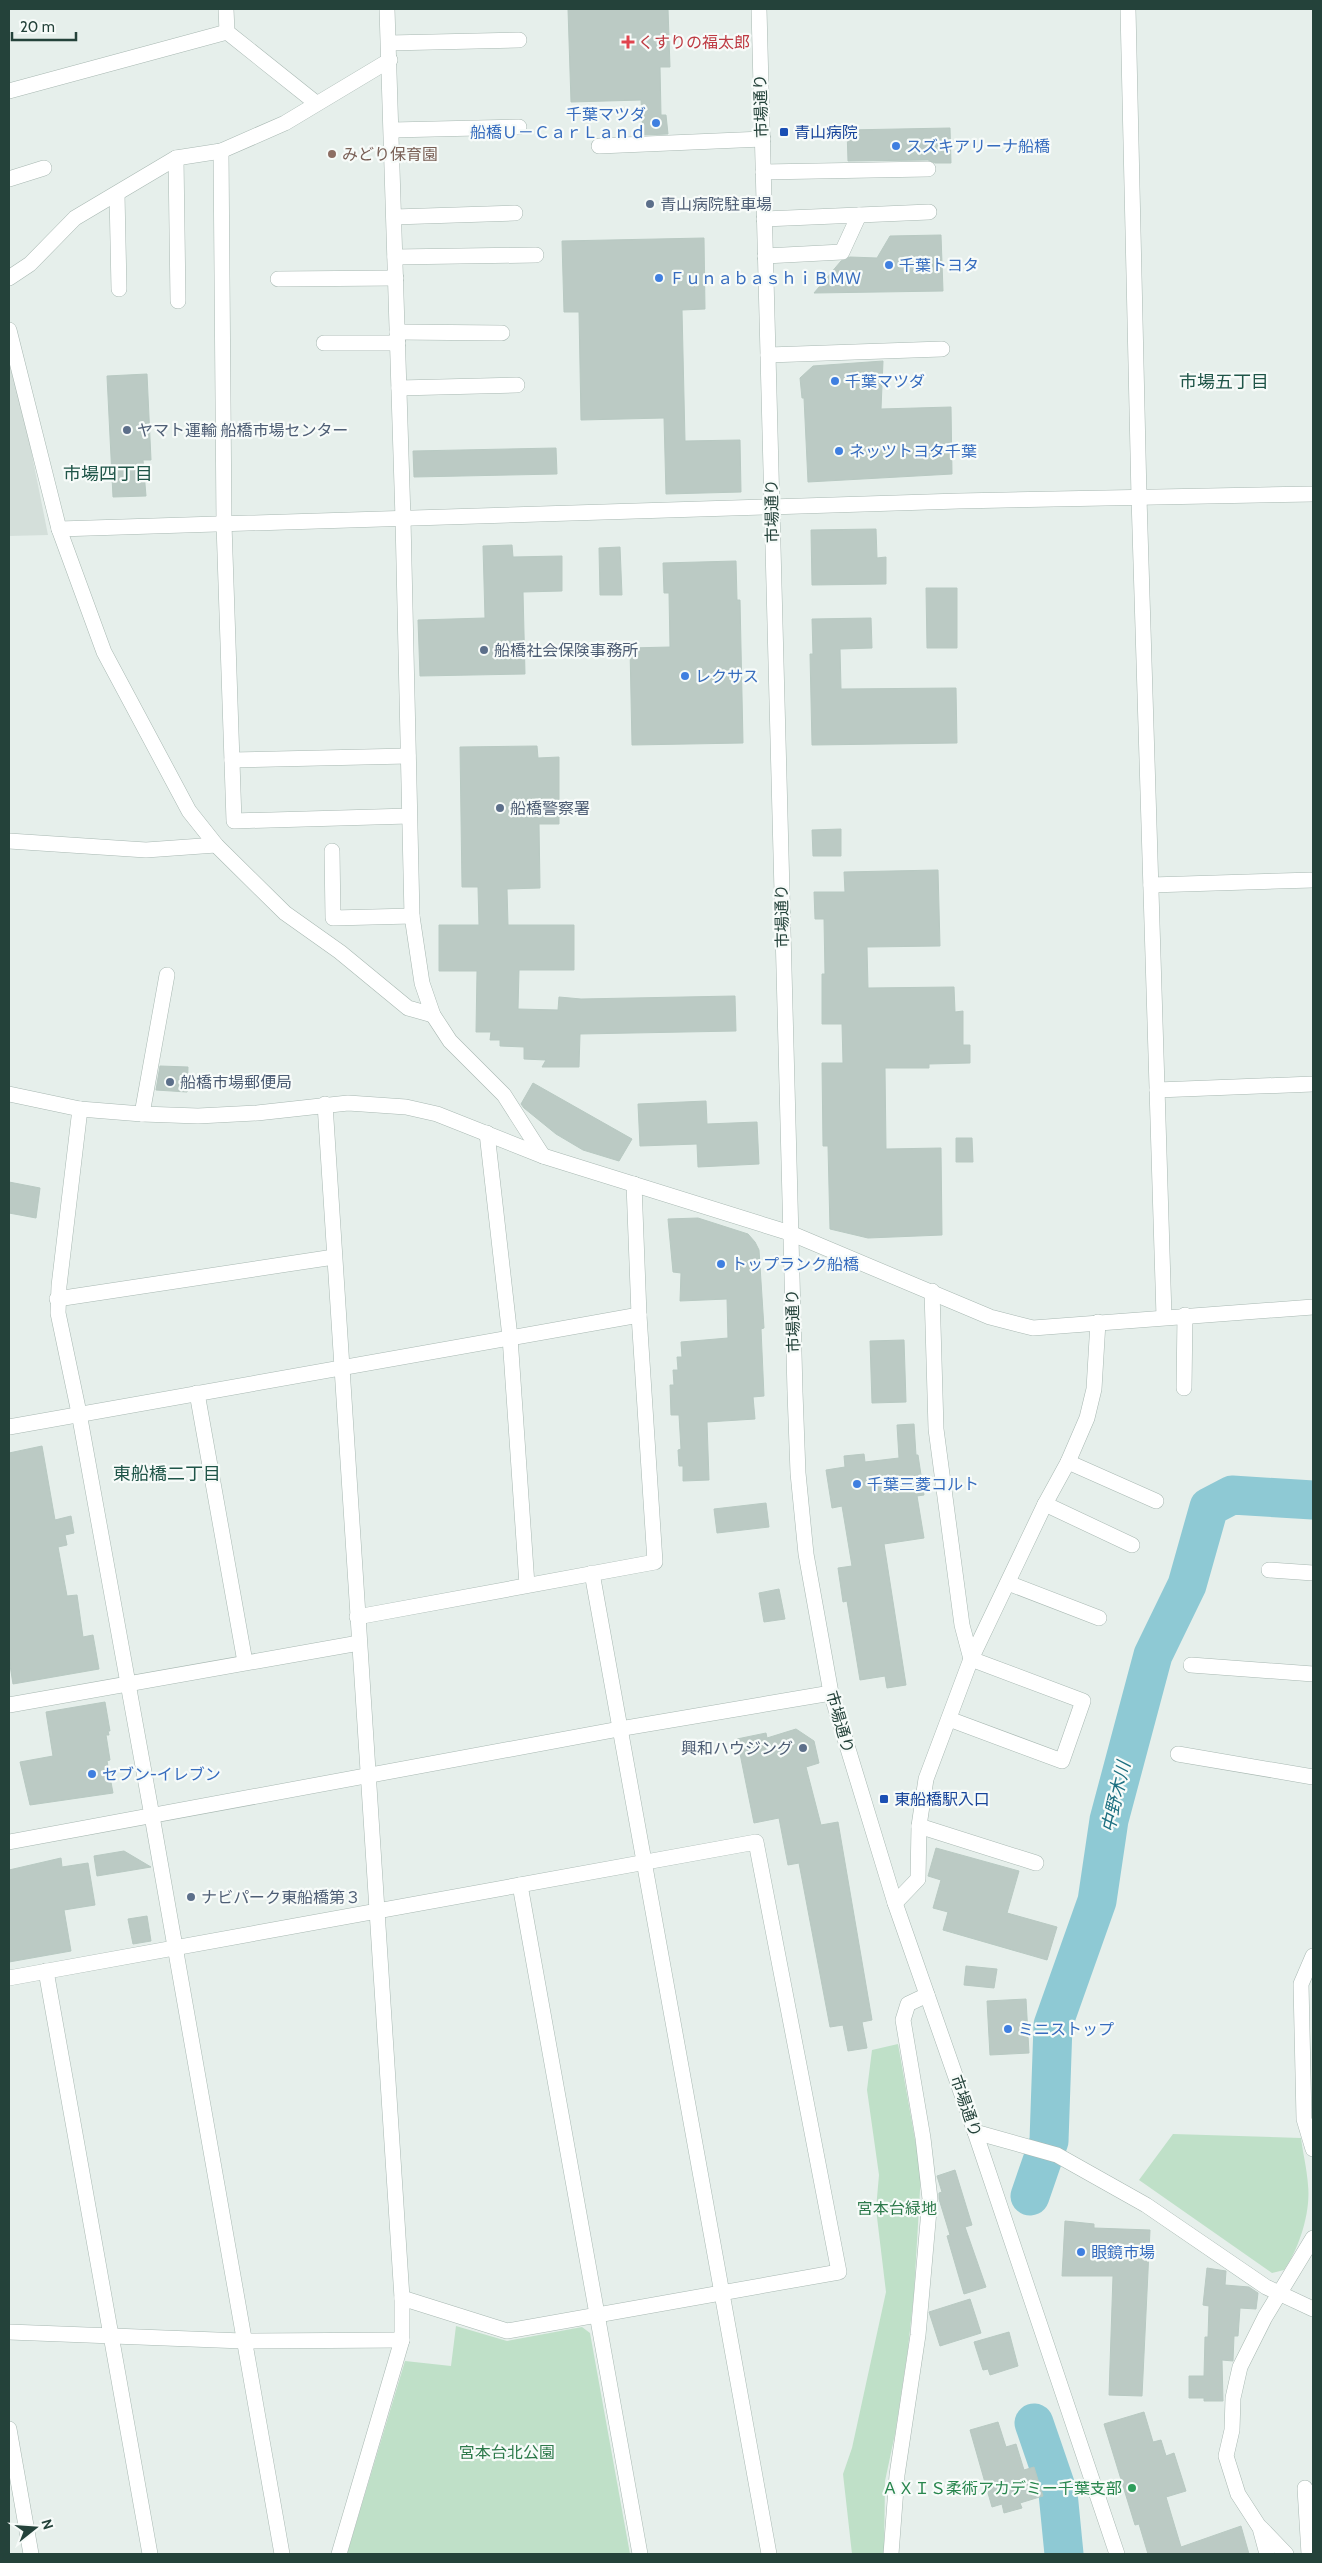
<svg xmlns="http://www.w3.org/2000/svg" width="1322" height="2563" font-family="Cabin,'Noto Sans JP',sans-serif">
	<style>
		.built { fill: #d4dfda }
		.green { fill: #bfe0c8 }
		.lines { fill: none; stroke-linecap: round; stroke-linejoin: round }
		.river { stroke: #8ec9d4; stroke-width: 39 }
		.building { fill: #bbcac4; stroke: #b8c9c2 }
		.minor-casing { stroke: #a8b8b2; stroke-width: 16 }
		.minor { stroke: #fff; stroke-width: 15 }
		.health-dot { fill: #e0444e; stroke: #f7fbf9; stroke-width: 2 }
		.shop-dot { fill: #3f7fe0; stroke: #f7fbf9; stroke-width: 2 }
		.transit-dot { fill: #1a4fb4; stroke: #f7fbf9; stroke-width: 2 }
		.education-dot { fill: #8d6e63; stroke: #f7fbf9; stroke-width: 2 }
		.service-dot { fill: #5c6f8a; stroke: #f7fbf9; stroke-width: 2 }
		.leisure-dot { fill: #2e9e5b; stroke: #f7fbf9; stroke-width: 2 }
		.labels { text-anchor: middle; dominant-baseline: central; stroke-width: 4.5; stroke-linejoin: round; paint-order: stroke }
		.health-label { font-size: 16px; fill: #be3a42; stroke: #f7fbf9; text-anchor: start }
		.street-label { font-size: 16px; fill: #24423a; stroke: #f7fbf9 }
		.shop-label { font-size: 16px; fill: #366cbe; stroke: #f7fbf9; text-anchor: start }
		.transit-label { font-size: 16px; fill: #164399; stroke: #f7fbf9; text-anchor: start }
		.education-label { font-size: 16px; fill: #785e54; stroke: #f7fbf9; text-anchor: start }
		.service-label { font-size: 16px; fill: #4e5e75; stroke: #f7fbf9; text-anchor: start }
		.park-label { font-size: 16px; fill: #2d7a4b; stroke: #f7fbf9 }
		.leisure-label { font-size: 16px; fill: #27864d; stroke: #f7fbf9; text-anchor: end }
		.neighbourhood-label { font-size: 18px; fill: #1f5548; stroke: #f7fbf9 }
		.water-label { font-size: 18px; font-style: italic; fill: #1c6f80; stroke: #f7fbf9 }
	</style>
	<rect width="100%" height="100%" fill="#e6efeb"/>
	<polygon class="built" points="9,361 28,435 48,535 9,536"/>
	<g class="green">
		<polygon points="898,2044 921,2173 914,2293 908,2348 895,2434 885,2481 884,2554 852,2554 843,2474 852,2448 886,2292 876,2209 879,2175 867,2090 872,2050"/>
		<path d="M1173 2134 1301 2138C1303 2154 1307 2169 1308 2185 1311 2212 1299 2249 1284 2270L1272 2273 1139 2180Z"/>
		<polygon points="456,2326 507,2341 582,2327 590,2333 630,2554 347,2554 405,2361 451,2366"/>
	</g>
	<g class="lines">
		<g class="river">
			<polyline points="1030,2196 1049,2141 1053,2025 1097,1901 1109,1820 1153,1655 1187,1585 1209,1507 1232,1495 1313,1500"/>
			<polyline points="1034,2423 1058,2493 1064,2554"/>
		</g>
	</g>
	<g class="building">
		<polygon points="568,9 668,9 670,67 660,67 661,115 666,115 668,134 643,135 641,100 571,102"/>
		<polygon points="950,128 951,163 935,163 928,160 848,161 847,130"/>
		<polygon points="941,235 943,291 814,293 841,261 850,257 877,258 890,236"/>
		<polygon points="704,238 705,309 682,310 685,441 740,440 741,492 666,494 664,418 581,420 579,312 564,312 562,241"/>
		<polygon points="883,361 881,409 951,407 952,474 808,482 804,398 802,398 800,378 813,366"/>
		<polygon points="147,374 151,460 143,460 146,496 113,497 107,376"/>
		<polygon points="556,448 557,474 414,477 413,451"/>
		<polygon points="876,529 877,558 886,557 886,584 812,585 811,530"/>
		<polygon points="512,545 513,557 562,556 562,591 523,592 525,674 420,676 418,620 485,618 483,546"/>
		<polygon points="620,547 622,595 600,595 599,548"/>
		<polygon points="736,561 737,600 740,600 743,743 632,745 630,648 670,647 669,593 664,593 663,563"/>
		<polygon points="926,588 957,588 957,648 927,648"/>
		<polygon points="871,618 872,648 840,649 841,689 956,688 957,743 812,745 810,654 813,654 812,619"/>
		<polygon points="537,746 538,758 559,757 559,824 539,824 540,888 507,889 508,925 574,925 574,970 519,970 518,1009 558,1010 559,997 581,999 735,996 736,1031 580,1034 579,1067 542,1067 546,1060 524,1059 524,1047 500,1046 500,1040 490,1040 491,1032 476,1032 477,971 439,971 439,925 479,925 478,887 462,887 460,747"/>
		<polygon points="841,829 841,856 813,856 812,830"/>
		<polygon points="938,870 940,946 867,947 868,988 954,987 955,1012 963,1011 963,1045 970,1045 970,1063 929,1064 929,1068 885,1068 886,1149 941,1148 942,1235 868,1238 830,1229 828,1146 823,1146 822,1063 843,1063 842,1024 822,1024 822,974 825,974 824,919 815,919 814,892 845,892 844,872"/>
		<polygon points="160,1066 188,1067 187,1092 156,1090"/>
		<polygon points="533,1083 632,1139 619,1161 583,1150 556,1134 524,1108 521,1104"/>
		<polygon points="706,1101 707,1124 757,1122 759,1164 698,1167 697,1144 640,1146 638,1104"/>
		<polygon points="956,1138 972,1138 973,1162 956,1162"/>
		<polygon points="9,1182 40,1188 36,1218 9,1213"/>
		<polygon points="698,1218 748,1234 755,1242 759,1250 764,1328 761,1329 764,1396 753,1397 755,1419 707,1422 709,1480 683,1481 683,1466 679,1466 678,1450 681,1449 679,1415 671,1415 670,1385 674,1385 673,1370 678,1370 677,1357 682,1357 681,1342 728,1338 727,1299 680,1301 681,1273 673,1272 668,1219"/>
		<polygon points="904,1340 906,1402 872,1403 870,1341"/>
		<polygon points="914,1424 916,1455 918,1455 924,1495 917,1496 924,1538 884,1544 906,1685 887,1688 885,1676 860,1680 847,1601 843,1602 838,1568 852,1566 842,1506 832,1508 826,1470 845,1467 844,1456 864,1454 865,1462 899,1458 897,1425"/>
		<polygon points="42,1446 55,1520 71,1516 74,1533 65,1535 67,1545 58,1547 67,1596 77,1595 83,1637 93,1635 99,1669 13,1684 9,1659 9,1453"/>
		<polygon points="766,1503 769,1527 717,1533 714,1509"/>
		<polygon points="779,1589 785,1619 764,1622 759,1593"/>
		<polygon points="105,1702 110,1731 108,1731 109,1735 106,1735 110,1760 107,1761 113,1793 30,1805 20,1762 53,1756 46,1712"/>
		<polygon points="796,1729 814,1741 819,1763 806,1767 821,1825 838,1822 872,2020 862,2022 867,2048 848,2051 843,2025 830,2027 799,1863 788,1865 779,1818 754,1823 737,1739 766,1733 767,1738"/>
		<polygon points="936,1848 1019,1871 1007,1913 1057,1927 1047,1960 943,1930 948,1912 933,1908 941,1880 928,1876"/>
		<polygon points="124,1851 151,1867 97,1876 94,1856"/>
		<polygon points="61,1858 62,1867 88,1863 95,1905 64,1910 71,1951 9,1962 9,1870"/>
		<polygon points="147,1916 151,1941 133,1944 128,1919"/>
		<polygon points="966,1966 997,1969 994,1988 964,1985"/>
		<polygon points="1026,1999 1029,2053 990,2055 987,2001"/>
		<polygon points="955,2170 972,2225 965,2227 986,2287 964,2294 947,2236 950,2235 939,2199 939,2193 942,2192 937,2176"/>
		<polygon points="1065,2221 1094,2224 1094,2228 1150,2230 1142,2396 1109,2395 1113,2276 1062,2276"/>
		<polygon points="1207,2268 1226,2271 1225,2285 1249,2287 1258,2293 1256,2309 1240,2308 1238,2336 1234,2336 1233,2361 1222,2360 1223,2401 1204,2401 1204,2398 1189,2398 1189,2376 1204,2376 1205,2337 1208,2337 1209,2306 1203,2305"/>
		<polygon points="970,2299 981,2333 940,2346 929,2312"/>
		<polygon points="1009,2332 1018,2366 990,2375 988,2369 983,2370 974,2342"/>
		<polygon points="1144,2412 1153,2442 1161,2440 1166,2456 1174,2453 1186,2491 1166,2497 1181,2547 1241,2526 1249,2554 1148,2554 1139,2524 1135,2525 1104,2424"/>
		<polygon points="998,2422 1006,2447 1016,2444 1024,2470 1034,2467 1043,2496 1020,2503 1022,2508 1004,2513 1002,2504 992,2507 970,2430"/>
	</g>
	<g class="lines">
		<defs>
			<g id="minor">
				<polyline points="226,9 227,32 316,103"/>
				<polyline points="387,9 403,519 412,916 422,983 433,1015 450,1041 504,1095 543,1156"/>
				<polyline points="759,9 795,1392 798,1473 806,1554 831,1693 895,1903 975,2132 1117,2554"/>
				<polyline points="1128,9 1139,497 1164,1317"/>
				<polyline points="389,43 519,40"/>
				<polyline points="9,91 227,32"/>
				<polyline points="392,130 519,127"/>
				<polyline points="599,146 763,139"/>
				<polyline points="221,151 224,524 234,821 409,816"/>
				<polyline points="176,158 178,301"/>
				<polyline points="763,172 928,169"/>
				<polyline points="9,179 44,168"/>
				<polyline points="117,194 119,289"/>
				<polyline points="859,215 929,212"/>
				<polyline points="394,217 515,213"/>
				<polyline points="764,219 859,215 842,252 765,256"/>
				<polyline points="395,257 536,255"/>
				<polyline points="9,278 30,264 75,218 176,158 221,151 285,123 390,60"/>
				<polyline points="278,279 396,278"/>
				<polyline points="9,330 59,529 104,652 189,811 216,845 285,913 340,952 408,1008 433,1015"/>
				<polyline points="397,332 502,333"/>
				<polyline points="324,343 398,343"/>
				<polyline points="768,355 942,349"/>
				<polyline points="399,388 517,385"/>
				<polyline points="59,529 959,501 1313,494"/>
				<polyline points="232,760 408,756"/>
				<polyline points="9,841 146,850 216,845"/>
				<polyline points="332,851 333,918 412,916"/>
				<polyline points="1151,885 1313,880"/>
				<polyline points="1157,1090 1313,1084"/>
				<polyline points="9,1094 80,1109 142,1114 198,1116 257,1113 348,1103 406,1107 437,1114 543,1156 790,1233 990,1317 1033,1328 1313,1307"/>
				<polyline points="325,1104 402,2298 402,2340 339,2554"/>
				<polyline points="80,1109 59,1286 58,1313 79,1413 152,1816 282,2554"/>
				<polyline points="142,1114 167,975"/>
				<polyline points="487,1133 510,1337 527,1585"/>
				<polyline points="932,1291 936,1429 962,1625 971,1659 1083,1701 1062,1761 949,1719"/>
				<polyline points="57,1299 334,1257"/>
				<polyline points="1184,1388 1185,1315"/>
				<polyline points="197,1393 245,1662"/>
				<polyline points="9,1427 639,1315"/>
				<polyline points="1068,1462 1156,1501"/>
				<polyline points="1045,1504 1132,1545"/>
				<polyline points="1269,1570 1313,1573"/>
				<polyline points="592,1573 769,2554"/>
				<polyline points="1008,1583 1099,1618"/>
				<polyline points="357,1617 655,1562 639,1315 634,1184"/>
				<polyline points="1191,1665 1313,1674"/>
				<polyline points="9,1705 359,1643"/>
				<polyline points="1178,1754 1313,1777"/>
				<polyline points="919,1826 1036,1863"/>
				<polyline points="9,1842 619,1729 831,1693"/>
				<polyline points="520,1885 640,2554"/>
				<polyline points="895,1903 918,1879 919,1826 926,1779 971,1659 1045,1504 1068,1462 1087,1418 1094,1389 1098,1322"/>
				<polyline points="1313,1956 1301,1984 1304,2119 1313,2149"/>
				<polyline points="46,1971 150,2554"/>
				<polyline points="9,1978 756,1842 839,2272 507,2331 402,2298"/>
				<polyline points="975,2132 1057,2155 1146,2205 1266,2287 1313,2309"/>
				<polyline points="9,2332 243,2341 402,2340"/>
				<polyline points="9,2429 31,2554"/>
				<polyline points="1305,2488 1309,2554"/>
				<polyline points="1261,2528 1286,2554"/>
				<polyline points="891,2554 897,2475 918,2335 930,2199 923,2138 903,2020 908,2004 927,1995"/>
				<polyline points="1267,2554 1260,2528 1238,2494 1226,2456 1232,2430 1233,2398 1240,2367 1265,2317 1313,2238"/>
			</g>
		</defs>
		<use href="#minor" class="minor-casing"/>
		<use href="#minor" class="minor"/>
	</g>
	<path class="health-dot" d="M625.5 34.5h5v5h5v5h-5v5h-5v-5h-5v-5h5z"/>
	<g class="shop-dot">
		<circle cx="656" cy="123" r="5"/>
		<circle cx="896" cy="146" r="5"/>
		<circle cx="889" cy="265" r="5"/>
		<circle cx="659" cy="278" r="5"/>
		<circle cx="835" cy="381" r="5"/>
		<circle cx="839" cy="451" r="5"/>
		<circle cx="685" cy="676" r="5"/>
		<circle cx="721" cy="1264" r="5"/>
		<circle cx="857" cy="1484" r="5"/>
		<circle cx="92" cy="1774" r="5"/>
		<circle cx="1008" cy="2029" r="5"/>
		<circle cx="1081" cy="2252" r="5"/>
	</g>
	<g class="transit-dot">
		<rect x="779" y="127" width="10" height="10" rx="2.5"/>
		<rect x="879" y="1794" width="10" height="10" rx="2.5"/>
	</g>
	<circle class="education-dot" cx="332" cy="154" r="5"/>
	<g class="service-dot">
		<circle cx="650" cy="204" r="5"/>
		<circle cx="127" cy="430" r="5"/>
		<circle cx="484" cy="650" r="5"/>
		<circle cx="500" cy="808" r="5"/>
		<circle cx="170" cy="1082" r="5"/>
		<circle cx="803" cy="1748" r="5"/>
		<circle cx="191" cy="1897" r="5"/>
	</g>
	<circle class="leisure-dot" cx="1132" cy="2488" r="5"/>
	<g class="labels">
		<g class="health-label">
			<text x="638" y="42">くすりの福太郎</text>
		</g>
		<g class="street-label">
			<text transform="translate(761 106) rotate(-92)">市場通り</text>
			<text transform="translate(772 511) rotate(-91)">市場通り</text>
			<text transform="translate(782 916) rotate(-91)">市場通り</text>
			<text transform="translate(793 1321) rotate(-92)">市場通り</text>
			<text transform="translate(840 1722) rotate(74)">市場通り</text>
			<text transform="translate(966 2106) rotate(71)">市場通り</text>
		</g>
		<g class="shop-label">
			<text x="646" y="114" text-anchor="end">千葉マツダ<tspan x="646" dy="18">船橋Ｕ－ＣａｒＬａｎｄ</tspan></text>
			<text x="906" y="146">スズキアリーナ船橋</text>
			<text x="899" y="265">千葉トヨタ</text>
			<text x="669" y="278">ＦｕｎａｂａｓｈｉＢＭＷ</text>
			<text x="845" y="381">千葉マツダ</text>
			<text x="849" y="451">ネッツトヨタ千葉</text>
			<text x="695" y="676">レクサス</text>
			<text x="731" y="1264">トップランク船橋</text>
			<text x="867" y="1484">千葉三菱コルト</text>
			<text x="102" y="1774">セブン-イレブン</text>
			<text x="1018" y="2029">ミニストップ</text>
			<text x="1091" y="2252">眼鏡市場</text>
		</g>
		<g class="transit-label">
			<text x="794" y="132">青山病院</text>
			<text x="894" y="1799">東船橋駅入口</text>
		</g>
		<g class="education-label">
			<text x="342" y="154">みどり保育園</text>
		</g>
		<g class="service-label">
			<text x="660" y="204">青山病院駐車場</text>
			<text x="137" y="430">ヤマト運輸 船橋市場センター</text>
			<text x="494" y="650">船橋社会保険事務所</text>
			<text x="510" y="808">船橋警察署</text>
			<text x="180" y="1082">船橋市場郵便局</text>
			<text x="793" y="1748" text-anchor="end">興和ハウジング</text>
			<text x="201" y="1897">ナビパーク東船橋第３</text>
		</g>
		<g class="park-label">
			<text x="897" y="2208">宮本台緑地</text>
			<text x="507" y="2452">宮本台北公園</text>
		</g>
		<g class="leisure-label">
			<text x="1122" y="2488">ＡＸＩＳ柔術アカデミー千葉支部</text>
		</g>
		<g class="neighbourhood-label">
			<text x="1224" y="382">市場五丁目</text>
			<text x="108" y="474">市場四丁目</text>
			<text x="167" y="1474">東船橋二丁目</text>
		</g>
		<g class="water-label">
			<text transform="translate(1116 1797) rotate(-77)">中野木川</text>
		</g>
	</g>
	<rect width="1322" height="2563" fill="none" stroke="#24423a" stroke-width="20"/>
	<g transform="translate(35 2528) rotate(73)" stroke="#f7fbf9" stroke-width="4" paint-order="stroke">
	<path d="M0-4L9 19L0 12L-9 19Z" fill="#24423a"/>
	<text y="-8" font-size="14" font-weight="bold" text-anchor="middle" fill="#24423a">N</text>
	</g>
	<path d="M12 32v8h64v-8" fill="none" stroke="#24423a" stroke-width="2.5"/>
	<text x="20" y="32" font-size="15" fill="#24423a" stroke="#f7fbf9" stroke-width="4" paint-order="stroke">20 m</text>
</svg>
